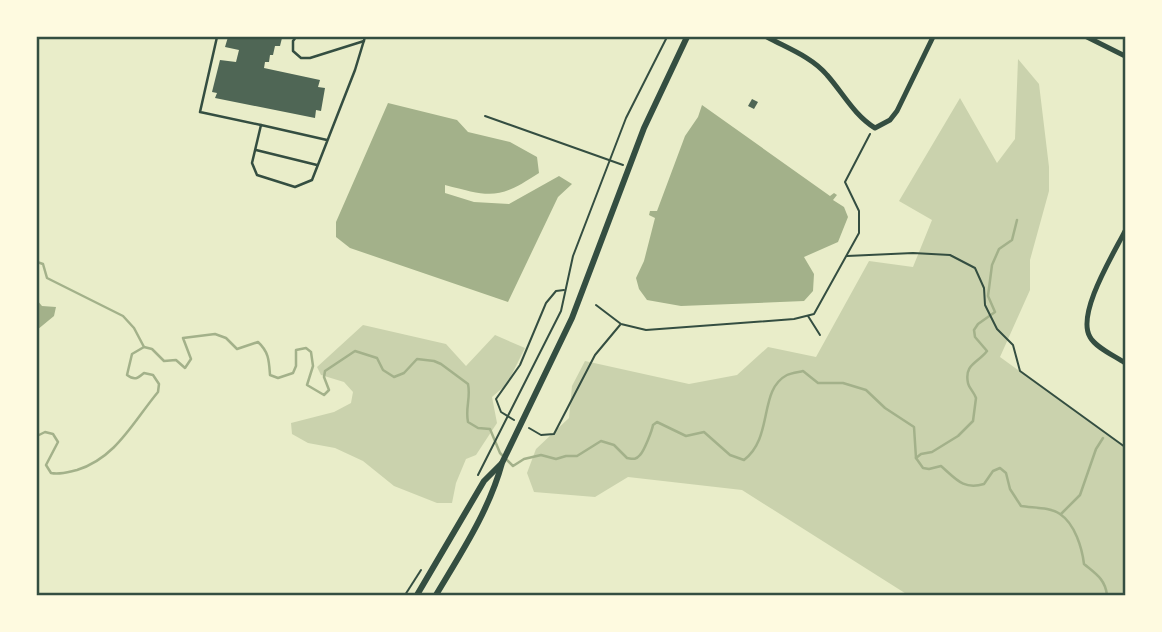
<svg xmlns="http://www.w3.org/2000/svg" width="1162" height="632" font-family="'Golos Text',sans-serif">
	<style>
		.green { fill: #cad2ad }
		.water { fill: #a3b18a }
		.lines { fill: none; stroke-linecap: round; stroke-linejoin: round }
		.stream { stroke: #a3b18a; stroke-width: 2.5 }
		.building { fill: #4f6655 }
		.path { stroke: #344e41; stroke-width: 2 }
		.service { stroke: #344e41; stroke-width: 2.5 }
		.minor { stroke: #344e41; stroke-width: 5 }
		.tertiary { stroke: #344e41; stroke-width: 6 }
		.neatline { fill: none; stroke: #344e41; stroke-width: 2.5 }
	</style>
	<rect width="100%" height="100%" fill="#e9edc9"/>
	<g class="green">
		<polygon points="1018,59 1039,84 1049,167 1049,191 1030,260 1030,290 1000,357 1125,447 1125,595 908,595 742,490 628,477 595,497 534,492 527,473 536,449 569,418 572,386 585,361 689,384 737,375 768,347 816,357 869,261 913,267 932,220 899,201 960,98 997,163 1015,139"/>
		<polygon points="363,325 446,344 466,366 495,335 525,348 507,384 492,397 497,423 476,455 466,459 456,483 452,503 437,503 394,486 363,461 335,448 308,443 292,434 291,423 334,412 351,403 353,392 344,382 321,375 317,367"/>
	</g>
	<g class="water">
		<path d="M388 103 457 120 468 132 510 142 537 157 539 173C498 200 491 197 445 185V193L474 202 509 204 559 176 572 184 558 197 508 302 350 248 336 237V222Z"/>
		<polygon points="702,105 830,196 834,193 837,195 833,200 844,207 848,217 838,242 804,257 814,274 813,291 804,301 681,306 647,300 639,289 636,278 644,261 655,218 649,215 650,211 657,211 685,136 698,117"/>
		<polygon points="37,300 42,306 56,307 54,316 37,330"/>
	</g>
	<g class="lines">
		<g class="stream">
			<path d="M37 262 43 264 47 278 123 316 134 328 144 347 152 349 164 361 176 360 185 368 191 359 183 338 215 334 226 338 237 349 258 342C269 352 269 361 270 375L278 378 293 373 296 366V350L306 348 311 352 313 366 307 385 324 395 329 390 324 377 325 371 355 351 377 358 383 370 394 377 404 373 417 359 434 361 441 364 468 384C471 398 465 408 468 422L478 428 490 429 500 453 513 466 524 459 541 455 556 459 566 456H577L601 441 614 445 627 458C633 459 636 460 640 455 644 451 652 431 653 425L657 422 686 436 704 432 730 455 744 460C774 437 758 390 787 375 791 373 799 372 803 371L818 383H843L866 390 885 408 914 427 916 458 923 468 929 469 941 466C956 479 963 490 984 484L993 471 1000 468 1006 473 1010 489 1021 506C1033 508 1050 507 1060 514 1075 524 1082 548 1084 564 1096 574 1105 579 1107 595"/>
			<path d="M37 436 45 432 53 434 58 442 46 465 51 473C60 475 68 472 77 470 116 458 133 422 158 392L159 384 153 375 144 373C138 378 135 381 127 375L132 354 144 347"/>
			<path d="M916 458 921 454 932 452 958 436 973 421 976 398C974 392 969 388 968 383 964 364 978 363 987 351L975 337 974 330 978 324 995 312 988 296 992 265 999 249 1012 240 1017 220"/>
			<polyline points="1061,514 1080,495 1096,449 1103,438"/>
		</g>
	</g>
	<g class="building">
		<polygon points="228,37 282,38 280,46 275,46 273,55 270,55 269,62 265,62 264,68 320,80 318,87 325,88 321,111 316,110 315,118 215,98 217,93 212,92 220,60 236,62 239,50 225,47"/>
		<polygon points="752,99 758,102 754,109 748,106"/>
	</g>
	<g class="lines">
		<g class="path">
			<polyline points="485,116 623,165"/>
			<polyline points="847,256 913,253 950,255 975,268 984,288 985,305 997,329 1013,345 1020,371 1125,447"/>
			<polyline points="596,305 621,324 646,330 794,319 814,314 859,233 859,211 845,182 870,134"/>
			<polyline points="808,316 820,335"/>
			<polyline points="514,420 501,412 496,399 520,365 546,303 556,291 564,290"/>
			<polyline points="529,428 541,435 554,434 595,355 620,325"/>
			<polyline points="478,475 561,311 573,256 626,118 667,37"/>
			<polyline points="405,595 421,570"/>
		</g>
		<g class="service">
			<polyline points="217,37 200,112 261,125"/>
			<polyline points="296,37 293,41 293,51 301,58 310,58 364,41"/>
			<polyline points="327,140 261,125 252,163 257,175 295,187 312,180 355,70 365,37"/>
			<polyline points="256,150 317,165"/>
		</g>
		<g class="minor">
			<path d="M767 37C787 48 812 57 827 75 843 93 854 115 875 128L890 120 897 111 933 37"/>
			<polyline points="1087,37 1125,56"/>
			<path d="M1125 231C1114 253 1076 314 1090 337 1096 348 1115 356 1125 363"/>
		</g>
		<g class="tertiary">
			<polyline points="417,595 484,481 501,464"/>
			<path d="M436 595C461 553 489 511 502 463L572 318 644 128 687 37"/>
		</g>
	</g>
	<rect width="1162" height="632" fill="none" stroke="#fefae0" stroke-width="77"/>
	<rect x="38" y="38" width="1086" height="556" class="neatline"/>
</svg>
